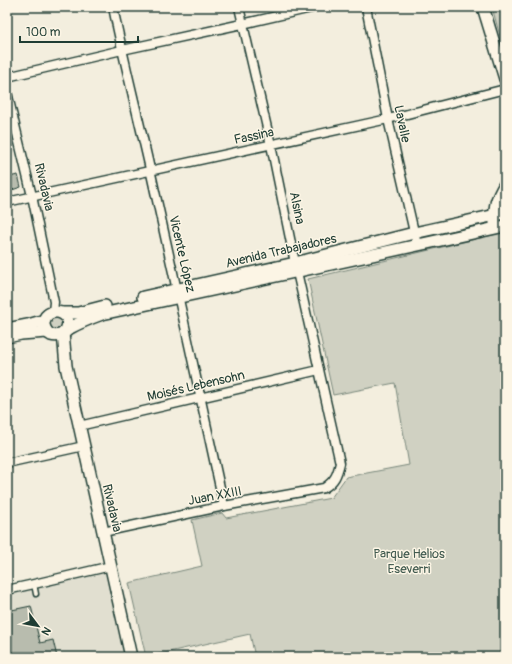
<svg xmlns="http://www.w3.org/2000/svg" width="512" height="664" font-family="Pangolin,sans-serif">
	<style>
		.built { fill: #e1dfd0 }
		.green { fill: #d0d1c2; stroke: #78877b }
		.building { fill: #b8bcae; stroke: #1f3d34 }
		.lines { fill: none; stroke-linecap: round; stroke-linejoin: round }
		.lane-casing { stroke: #1f3d34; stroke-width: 7 }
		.street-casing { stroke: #1f3d34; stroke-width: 11 }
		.secondary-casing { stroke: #1f3d34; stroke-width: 14 }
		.lane { stroke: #fcf5e5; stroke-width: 4 }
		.street { stroke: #fcf5e5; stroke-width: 8 }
		.secondary { stroke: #fcf5e5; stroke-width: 11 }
		.labels { text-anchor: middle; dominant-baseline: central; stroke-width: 3; stroke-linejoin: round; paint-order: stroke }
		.street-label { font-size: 13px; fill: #1f3d34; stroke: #fcf5e5 }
		.park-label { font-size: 13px; fill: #425b50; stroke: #fcf5e5 }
	</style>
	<rect width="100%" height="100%" fill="#f3eede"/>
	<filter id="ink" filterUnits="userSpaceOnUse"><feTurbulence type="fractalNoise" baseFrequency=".025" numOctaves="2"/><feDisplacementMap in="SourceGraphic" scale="8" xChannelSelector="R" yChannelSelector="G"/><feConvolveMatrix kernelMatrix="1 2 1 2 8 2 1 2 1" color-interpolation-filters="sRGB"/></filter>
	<g filter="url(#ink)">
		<polygon class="built" points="106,573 125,657 7,657 7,595"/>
		<g class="green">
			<polygon points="492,7 505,7 505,54"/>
			<polygon points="491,222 491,223 424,238 424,236"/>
			<polygon points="505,232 505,657 255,657 250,634 146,657 129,583 202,566 192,520 222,513 226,518 331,498 346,477 409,465 395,383 333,395 308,279"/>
			<polygon points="52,316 62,318 63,327 57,332 50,329 48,321"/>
		</g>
		<g class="building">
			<polygon points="18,175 21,187 12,190 9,177"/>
			<polygon points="31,606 40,643 53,640 57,657 7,657 7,611"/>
		</g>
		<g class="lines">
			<defs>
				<polyline id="lane" points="34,584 36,594"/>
				<g id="street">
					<path d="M113 7C125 67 141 127 154 187 178 293 201 400 224 506"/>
					<polyline points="366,7 388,119 417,245"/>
					<polyline points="7,77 122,50 242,24 316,7"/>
					<polyline points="7,92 32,196 54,302 53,312"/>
					<polyline points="7,202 388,119 505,89"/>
					<polyline points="79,426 319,370"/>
					<polyline points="7,463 84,446"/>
					<path d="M103 532 224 506 324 488C335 481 337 475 340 463L295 263 271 145 239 7"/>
					<polyline points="7,590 34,584 111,566"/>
				</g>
				<g id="secondary">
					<polyline points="483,7 505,79"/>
					<path d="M495 223C494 204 496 200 505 184"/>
					<polyline points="143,297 295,263 414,233 505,213"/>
					<polyline points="62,313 78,313 105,306"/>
					<polyline points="7,329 28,325 45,320"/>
					<path d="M66 330C76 309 42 305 44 325 45 329 47 333 51 335 54 336 57 336 60 335 64 334 67 330 70 328 81 322 91 318 102 314L505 226"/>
					<polyline points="63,333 66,366 131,657"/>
					<polyline points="7,337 21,334 47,332"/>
				</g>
			</defs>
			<use href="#lane" class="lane-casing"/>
			<use href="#street" class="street-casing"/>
			<use href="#secondary" class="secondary-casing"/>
			<use href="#lane" class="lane"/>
			<use href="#street" class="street"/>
			<use href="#secondary" class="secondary"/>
		</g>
	</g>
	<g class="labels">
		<g class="street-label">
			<text transform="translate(402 124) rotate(78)">Lavalle</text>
			<text transform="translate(254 136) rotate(-12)">Fassina</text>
			<text transform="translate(44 187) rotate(77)">Rivadavia</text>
			<text transform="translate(297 208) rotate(78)">Alsina</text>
			<text transform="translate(281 251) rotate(-13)">Avenida Trabajadores</text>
			<text transform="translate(182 254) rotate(77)">Vicente López</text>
			<text transform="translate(196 386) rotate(-13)">Moisés Lebensohn</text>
			<text transform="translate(215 496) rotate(-11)">Juan XXIII</text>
			<text transform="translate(112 508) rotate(77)">Rivadavia</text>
		</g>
		<g class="park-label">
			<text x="409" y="554">Parque Helios<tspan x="409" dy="15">Eseverri</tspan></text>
		</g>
	</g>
	<rect width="512" height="664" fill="none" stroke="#fcf5e5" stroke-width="24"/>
	<rect x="12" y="12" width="488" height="640" fill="none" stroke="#1f3d34" stroke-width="1.5" filter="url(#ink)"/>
	<g transform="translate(38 626) rotate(122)" stroke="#fcf5e5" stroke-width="3" paint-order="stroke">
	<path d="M0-3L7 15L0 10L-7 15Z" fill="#1f3d34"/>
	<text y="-6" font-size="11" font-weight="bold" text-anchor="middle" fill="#1f3d34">N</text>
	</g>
	<path d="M20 36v6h118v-6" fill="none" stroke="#1f3d34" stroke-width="2"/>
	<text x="26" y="36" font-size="12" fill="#1f3d34" stroke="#fcf5e5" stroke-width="3" paint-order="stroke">100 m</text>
</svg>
